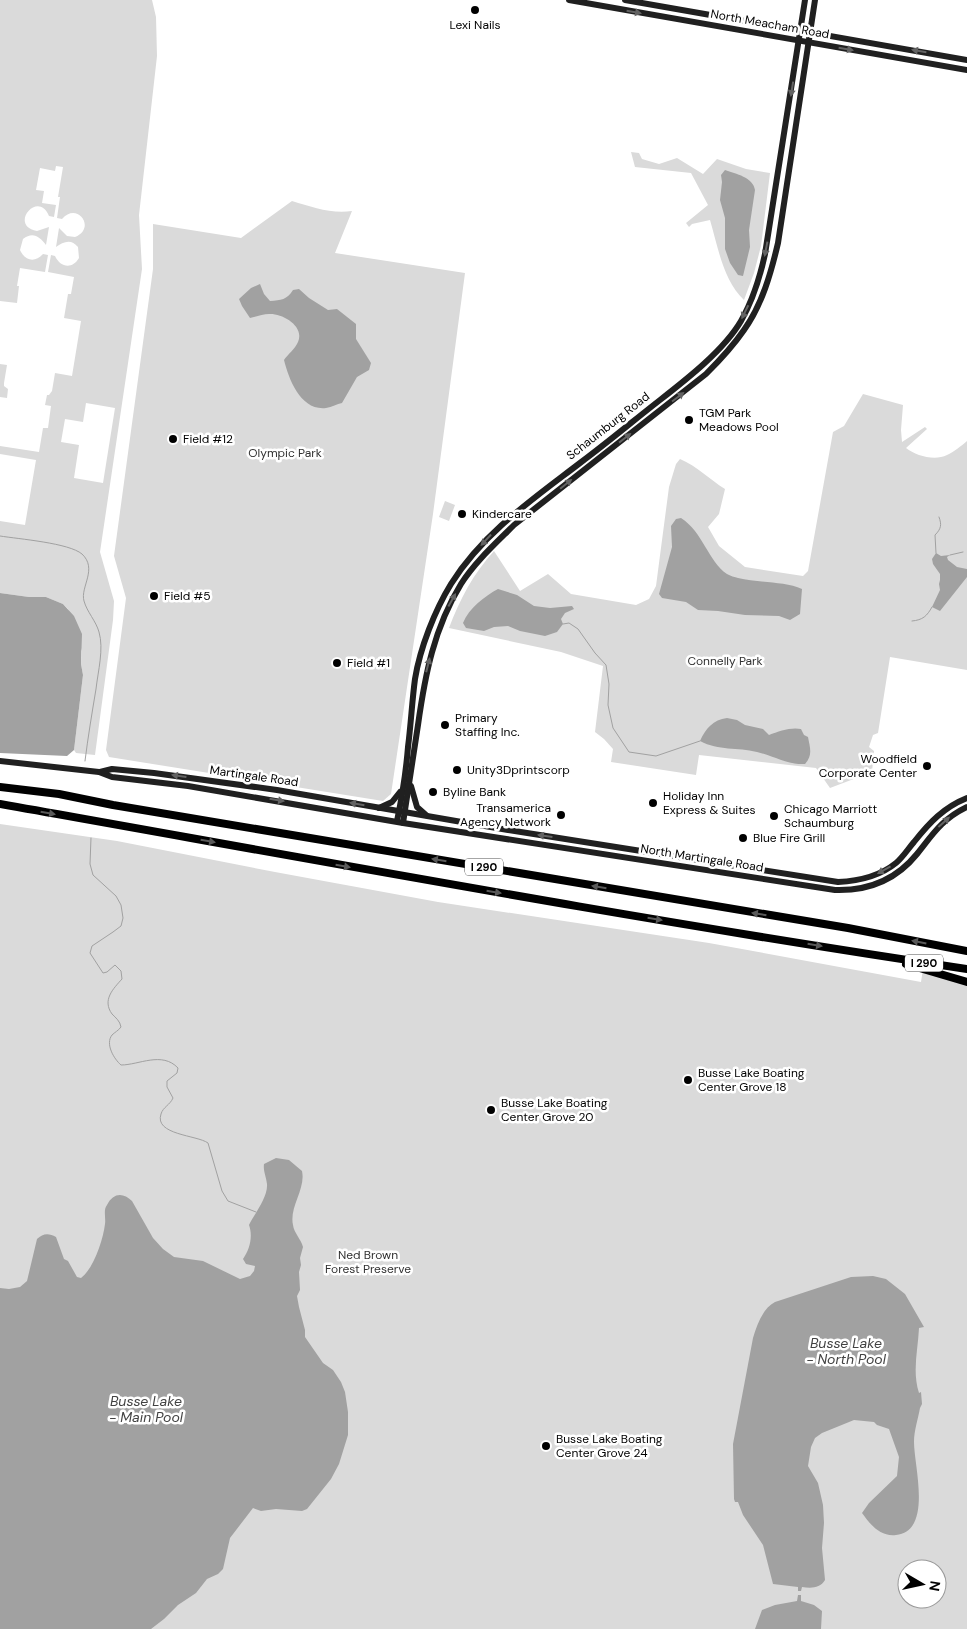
<svg xmlns="http://www.w3.org/2000/svg" width="967" height="1629" font-family="'DM Sans',sans-serif">
	<style>
		.green { fill: #dadada; fill-rule: evenodd }
		.water { fill: #a1a1a1 }
		.lines { fill: none; stroke-linecap: round; stroke-linejoin: round }
		.stream { stroke: #a1a1a1; stroke-width: 1 }
		.secondary { stroke: #202020; stroke-width: 6 }
		.highway { stroke: #000; stroke-width: 8 }
		.oneway { fill: #636363 }
		.oneway2 { fill: #595959 }
		.poi-dot { fill: #000; stroke: #fff; stroke-width: 2 }
		.labels { text-anchor: middle; dominant-baseline: central; stroke-width: 5; stroke-linejoin: round; paint-order: stroke }
		.shield { fill: #fff; stroke: #4c4c4c; stroke-width: 1 }
		.shield-label { font-size: 11px; font-weight: bold; fill: #000 }
		.street-label { font-size: 12px; fill: #000; stroke: #fff }
		.poi-label { font-size: 12px; fill: #000; stroke: #fff; text-anchor: start }
		.park-label { font-size: 12px; fill: #313131; stroke: #fff }
		.water-label { font-size: 14px; font-style: italic; fill: #424242; stroke: #fff }
	</style>
	<rect width="100%" height="100%" fill="#fff"/>
	<g class="green">
		<path d="M0 0H152L156 17 157 56 139 215 142 269 100 552 114 601 113 620 95 755 76 753 74 750 83 675 81 664 82 651 68 609 63 604 46 597H29L0 593V521L25 525 36 460 0 454V446L39 452 43 428H48L51 406 45 405 47 395H49L52 391 55 373 72 376 81 321 64 318 68 294H71L74 277 48 272 51 255 55 256C60 267 72 270 79 258L78 247C71 238 63 242 56 247L59 228 67 236 75 237C97 228 77 201 62 219L57 218 60 197H58L63 167 56 166 55 171 40 168 36 190 44 191 42 203 56 205 54 217 49 216C38 189 8 226 37 231L49 227 46 245C40 237 33 231 23 239L20 250C25 261 35 263 43 254L48 255 45 272 20 268 17 286H19L17 303 0 301ZM86 403 115 408 103 483 74 478 79 445 61 442 65 419 83 422Z"/>
		<path d="M631 152 639 153 642 159 659 164 677 158 703 174 717 159 746 169 770 173 761 246 754 273 744 300C723 280 718 247 710 220L692 224 689 227 686 223 708 205 691 173 635 167Z"/>
		<path d="M292 201C312 207 331 214 352 211L335 253 465 273 433 514 391 794 383 801 109 757 106 750 126 598 114 556 153 269V224L241 238Z"/>
		<polygon points="0,364 7,365 4,383 4,386 8,389 7,398 0,397"/>
		<path d="M863 394 903 405 901 430 902 442 925 427 927 429 906 448C916 456 935 461 947 455 954 452 961 446 967 441V670L890 657 878 733 873 735 869 747 874 751 872 772 830 788 816 768 699 755 696 775 611 762 613 749 604 739 595 732 603 666 561 652 449 628C460 599 473 574 494 551L520 591 548 574 571 594 636 605 649 599 656 586 669 487 676 464 680 459C697 466 709 479 725 489L719 514 708 527 719 546 745 567 803 576 808 571 833 432 844 426Z"/>
		<polygon points="445,501 455,505 449,521 439,517"/>
		<path d="M0 824 117 841 275 872 438 902 709 943 921 982 923 969 967 982V1629H0ZM907 1569H937V1599H907Z"/>
	</g>
	<g class="water">
		<path d="M725 170C736 174 753 177 755 190L749 230 750 247 743 276 738 275 730 263 725 249V218L720 200 722 182 721 175Z"/>
		<path d="M260 284 264 294 270 301C281 300 287 300 293 290L299 289 309 298 328 310 337 309 356 324V339L371 363 369 370 357 377 342 403C337 404 332 407 326 408 301 411 289 380 284 360 288 354 295 349 298 342 305 326 282 313 269 314 263 314 256 317 250 318L242 306 239 299 251 288Z"/>
		<path d="M681 518C703 532 708 561 727 574 730 576 735 577 738 578 758 583 784 581 802 589L800 614 790 620 779 616 745 615 718 611 698 610 686 602 662 598 659 594 672 547 671 526 676 519Z"/>
		<polygon points="936,553 941,556 950,555 947,557 948,560 957,567 967,569 967,577 940,611 932,607 940,590 939,584 940,580 940,574 933,564 932,559"/>
		<path d="M498 589 517 595 534 606 550 608 572 606 574 609 565 613 561 619 563 624 557 632 545 636 520 631 508 626 494 627 484 631 466 628 463 623C469 608 485 596 498 589Z"/>
		<polygon points="0,593 29,597 46,597 63,604 74,616 82,634 81,664 83,675 74,750 67,756 0,753"/>
		<path d="M727 718 737 720 745 725 763 729 769 735C779 731 791 727 801 729L804 735 808 737C810 748 813 755 805 764 787 765 774 756 757 752 737 747 719 751 700 741 706 728 713 720 727 718Z"/>
		<path d="M276 1158 289 1160 302 1171C306 1189 289 1207 293 1225 294 1233 301 1239 303 1247L300 1258 301 1265 299 1272 300 1290 297 1296 299 1307 305 1330V1337L323 1363 333 1370 341 1382 345 1392 348 1412V1435L339 1464 331 1479 307 1509 302 1511 276 1509 261 1511 253 1508 230 1538 223 1569 218 1574 207 1579 196 1593 178 1605 164 1619 151 1629H0V1288L9 1289 20 1287 27 1281 37 1239C43 1233 49 1233 56 1237L64 1259 68 1261 77 1277 81 1278C94 1268 103 1240 105 1224 106 1218 103 1210 107 1205 113 1193 123 1192 132 1201L153 1238 163 1249 174 1257 203 1261 240 1279 250 1276 254 1271 255 1266 246 1264 243 1259C250 1249 253 1236 249 1225 255 1213 268 1197 267 1184 266 1176 263 1171 264 1164Z"/>
		<path d="M873 1276 886 1279 905 1294 924 1327 919 1328C918 1350 912 1371 919 1393L921 1392 922 1404 920 1408C918 1419 914 1431 914 1442 914 1466 933 1531 896 1535 880 1537 870 1524 862 1513L869 1503 897 1476 899 1457 889 1429 877 1425 874 1422 854 1420 822 1433 815 1438 811 1447 808 1466 818 1483 823 1505 824 1523 822 1548 825 1580C820 1589 810 1588 802 1587L801 1591H798V1587L773 1584 763 1545 743 1515 738 1502H735L734 1499 733 1444 753 1338C757 1325 763 1308 775 1302L851 1277Z"/>
		<polygon points="798,1595 801,1595 801,1601 814,1605 822,1611 821,1629 755,1629 762,1610 775,1605 797,1601"/>
	</g>
	<g class="lines">
		<g class="stream">
			<path d="M0 536C19 539 69 543 82 554 98 569 80 587 84 601 87 612 96 621 99 632 104 649 98 671 96 689 92 713 88 737 85 761"/>
			<path d="M936 553 935 535C941 529 942 525 939 517"/>
			<polyline points="950,555 963,552"/>
			<path d="M912 621C923 620 927 616 932 607"/>
			<polyline points="563,624 569,623 578,629 595,653 606,665 609,684 608,705 613,728 629,752 656,756 700,741"/>
			<path d="M91 838 90 864 93 875 116 896 121 905 123 918 121 926 113 932 92 946 90 953 103 973 107 972 115 965 121 971 122 979C113 989 102 1000 112 1014 116 1018 120 1021 121 1027 118 1031 115 1032 112 1035 105 1044 114 1059 121 1065 139 1065 162 1051 178 1068L177 1073 167 1081V1087L173 1098C170 1105 163 1107 161 1114 154 1135 197 1135 208 1143L222 1191 228 1201 256 1212"/>
		</g>
		<g class="secondary">
			<polyline points="569,0 967,70"/>
			<polyline points="625,0 967,60"/>
			<path d="M0 761 99 772 112 777 188 786 403 823 835 890C867 891 896 880 917 854 933 834 942 819 967 807"/>
			<path d="M100 772 112 769 154 773 277 790 508 830 838 882C859 881 880 876 896 863 903 857 908 849 914 842 929 823 944 807 967 798"/>
			<polyline points="411,786 417,807 426,815"/>
			<polyline points="379,808 392,802 400,792"/>
			<path d="M397 821C402 797 406 772 408 747 411 724 412 701 415 679 420 648 435 610 451 584 483 533 533 499 580 463 607 443 633 421 660 400 687 379 724 350 741 321 753 300 760 277 765 254L805 0"/>
			<path d="M403 823C408 790 413 757 418 725 425 675 434 628 461 584 475 562 495 544 514 525L706 374C719 361 733 346 744 330 762 305 771 273 778 243L815 0"/>
		</g>
		<g class="highway">
			<polyline points="0,787 59,794 113,805 848,928 967,951"/>
			<path d="M0 804C322 861 644 921 967 969"/>
			<polyline points="906,964 967,982"/>
		</g>
	</g>
	<defs><path id="oneway-solid" d="M-6-.8H1V-3.2L6.5 0L1 3.2V.8H-6Z" transform="scale(1.25)"/></defs>
	<g class="oneway">
		<use href="#oneway-solid" transform="translate(634 12) rotate(10)"/>
		<use href="#oneway-solid" transform="translate(846 49) rotate(10)"/>
		<use href="#oneway-solid" transform="translate(919 51) rotate(-170)"/>
		<use href="#oneway-solid" transform="translate(792 89) rotate(99)"/>
		<use href="#oneway-solid" transform="translate(766 249) rotate(101)"/>
		<use href="#oneway-solid" transform="translate(745 312) rotate(116)"/>
		<use href="#oneway-solid" transform="translate(678 397) rotate(-37)"/>
		<use href="#oneway-solid" transform="translate(625 438) rotate(-38)"/>
		<use href="#oneway-solid" transform="translate(566 484) rotate(-39)"/>
		<use href="#oneway-solid" transform="translate(486 540) rotate(133)"/>
		<use href="#oneway-solid" transform="translate(452 600) rotate(-61)"/>
		<use href="#oneway-solid" transform="translate(428 665) rotate(-76)"/>
		<use href="#oneway-solid" transform="translate(179 776) rotate(-172)"/>
		<use href="#oneway-solid" transform="translate(277 800) rotate(9)"/>
		<use href="#oneway-solid" transform="translate(357 804) rotate(-170)"/>
		<use href="#oneway-solid" transform="translate(944 822) rotate(-42)"/>
		<use href="#oneway-solid" transform="translate(545 836) rotate(-172)"/>
		<use href="#oneway-solid" transform="translate(884 870) rotate(151)"/>
	</g>
	<g class="oneway2">
		<use href="#oneway-solid" transform="translate(48 813) rotate(10)"/>
		<use href="#oneway-solid" transform="translate(208 841) rotate(10)"/>
		<use href="#oneway-solid" transform="translate(439 860) rotate(-171)"/>
		<use href="#oneway-solid" transform="translate(343 866) rotate(10)"/>
		<use href="#oneway-solid" transform="translate(599 887) rotate(-171)"/>
		<use href="#oneway-solid" transform="translate(494 892) rotate(9)"/>
		<use href="#oneway-solid" transform="translate(759 914) rotate(-171)"/>
		<use href="#oneway-solid" transform="translate(655 919) rotate(9)"/>
		<use href="#oneway-solid" transform="translate(919 942) rotate(-169)"/>
		<use href="#oneway-solid" transform="translate(815 945) rotate(9)"/>
	</g>
	<g class="poi-dot">
		<circle cx="475" cy="10" r="5"/>
		<circle cx="689" cy="420" r="5"/>
		<circle cx="173" cy="439" r="5"/>
		<circle cx="462" cy="514" r="5"/>
		<circle cx="154" cy="596" r="5"/>
		<circle cx="337" cy="663" r="5"/>
		<circle cx="445" cy="725" r="5"/>
		<circle cx="927" cy="766" r="5"/>
		<circle cx="457" cy="770" r="5"/>
		<circle cx="433" cy="792" r="5"/>
		<circle cx="653" cy="803" r="5"/>
		<circle cx="561" cy="815" r="5"/>
		<circle cx="774" cy="816" r="5"/>
		<circle cx="743" cy="838" r="5"/>
		<circle cx="688" cy="1080" r="5"/>
		<circle cx="491" cy="1110" r="5"/>
		<circle cx="546" cy="1446" r="5"/>
	</g>
	<g class="labels">
		<g class="shield">
			<rect x="465" y="858.5" width="38" height="17" rx="4"/>
			<rect x="905" y="954.5" width="38" height="17" rx="4"/>
		</g>
		<g class="shield-label">
			<text x="484" y="867">I 290</text>
			<text x="924" y="963">I 290</text>
		</g>
		<g class="street-label">
			<text transform="translate(770 24) rotate(10)">North Meacham Road</text>
			<text transform="translate(608 426) rotate(-38)">Schaumburg Road</text>
			<text transform="translate(254 776) rotate(8)">Martingale Road</text>
			<text transform="translate(702 858) rotate(9)">North Martingale Road</text>
		</g>
		<g class="poi-label">
			<text x="475" y="25" text-anchor="middle">Lexi Nails</text>
			<text x="699" y="413">TGM Park<tspan x="699" dy="14">Meadows Pool</tspan></text>
			<text x="183" y="439">Field #12</text>
			<text x="472" y="514">Kindercare</text>
			<text x="164" y="596">Field #5</text>
			<text x="347" y="663">Field #1</text>
			<text x="455" y="718">Primary<tspan x="455" dy="14">Staffing Inc.</tspan></text>
			<text x="917" y="759" text-anchor="end">Woodfield<tspan x="917" dy="14">Corporate Center</tspan></text>
			<text x="467" y="770">Unity3Dprintscorp</text>
			<text x="443" y="792">Byline Bank</text>
			<text x="663" y="796">Holiday Inn<tspan x="663" dy="14">Express &amp; Suites</tspan></text>
			<text x="551" y="808" text-anchor="end">Transamerica<tspan x="551" dy="14">Agency Network</tspan></text>
			<text x="784" y="809">Chicago Marriott<tspan x="784" dy="14">Schaumburg</tspan></text>
			<text x="753" y="838">Blue Fire Grill</text>
			<text x="698" y="1073">Busse Lake Boating<tspan x="698" dy="14">Center Grove 18</tspan></text>
			<text x="501" y="1103">Busse Lake Boating<tspan x="501" dy="14">Center Grove 20</tspan></text>
			<text x="556" y="1439">Busse Lake Boating<tspan x="556" dy="14">Center Grove 24</tspan></text>
		</g>
		<g class="park-label">
			<text x="285" y="453">Olympic Park</text>
			<text x="725" y="661">Connelly Park</text>
			<text x="368" y="1255">Ned Brown<tspan x="368" dy="14">Forest Preserve</tspan></text>
		</g>
		<g class="water-label">
			<text x="846" y="1343">Busse Lake<tspan x="846" dy="16">- North Pool</tspan></text>
			<text x="146" y="1401">Busse Lake<tspan x="146" dy="16">- Main Pool</tspan></text>
		</g>
	</g>
	<g transform="translate(922 1584) rotate(99)"><circle r="24" fill="#ffffff" stroke="#999999"/>
	<path d="M0-4L9 19L0 12L-9 19Z" fill="#000000"/>
	<text y="-8" font-size="14" font-weight="bold" text-anchor="middle" fill="#000000">N</text>
	</g>
</svg>
